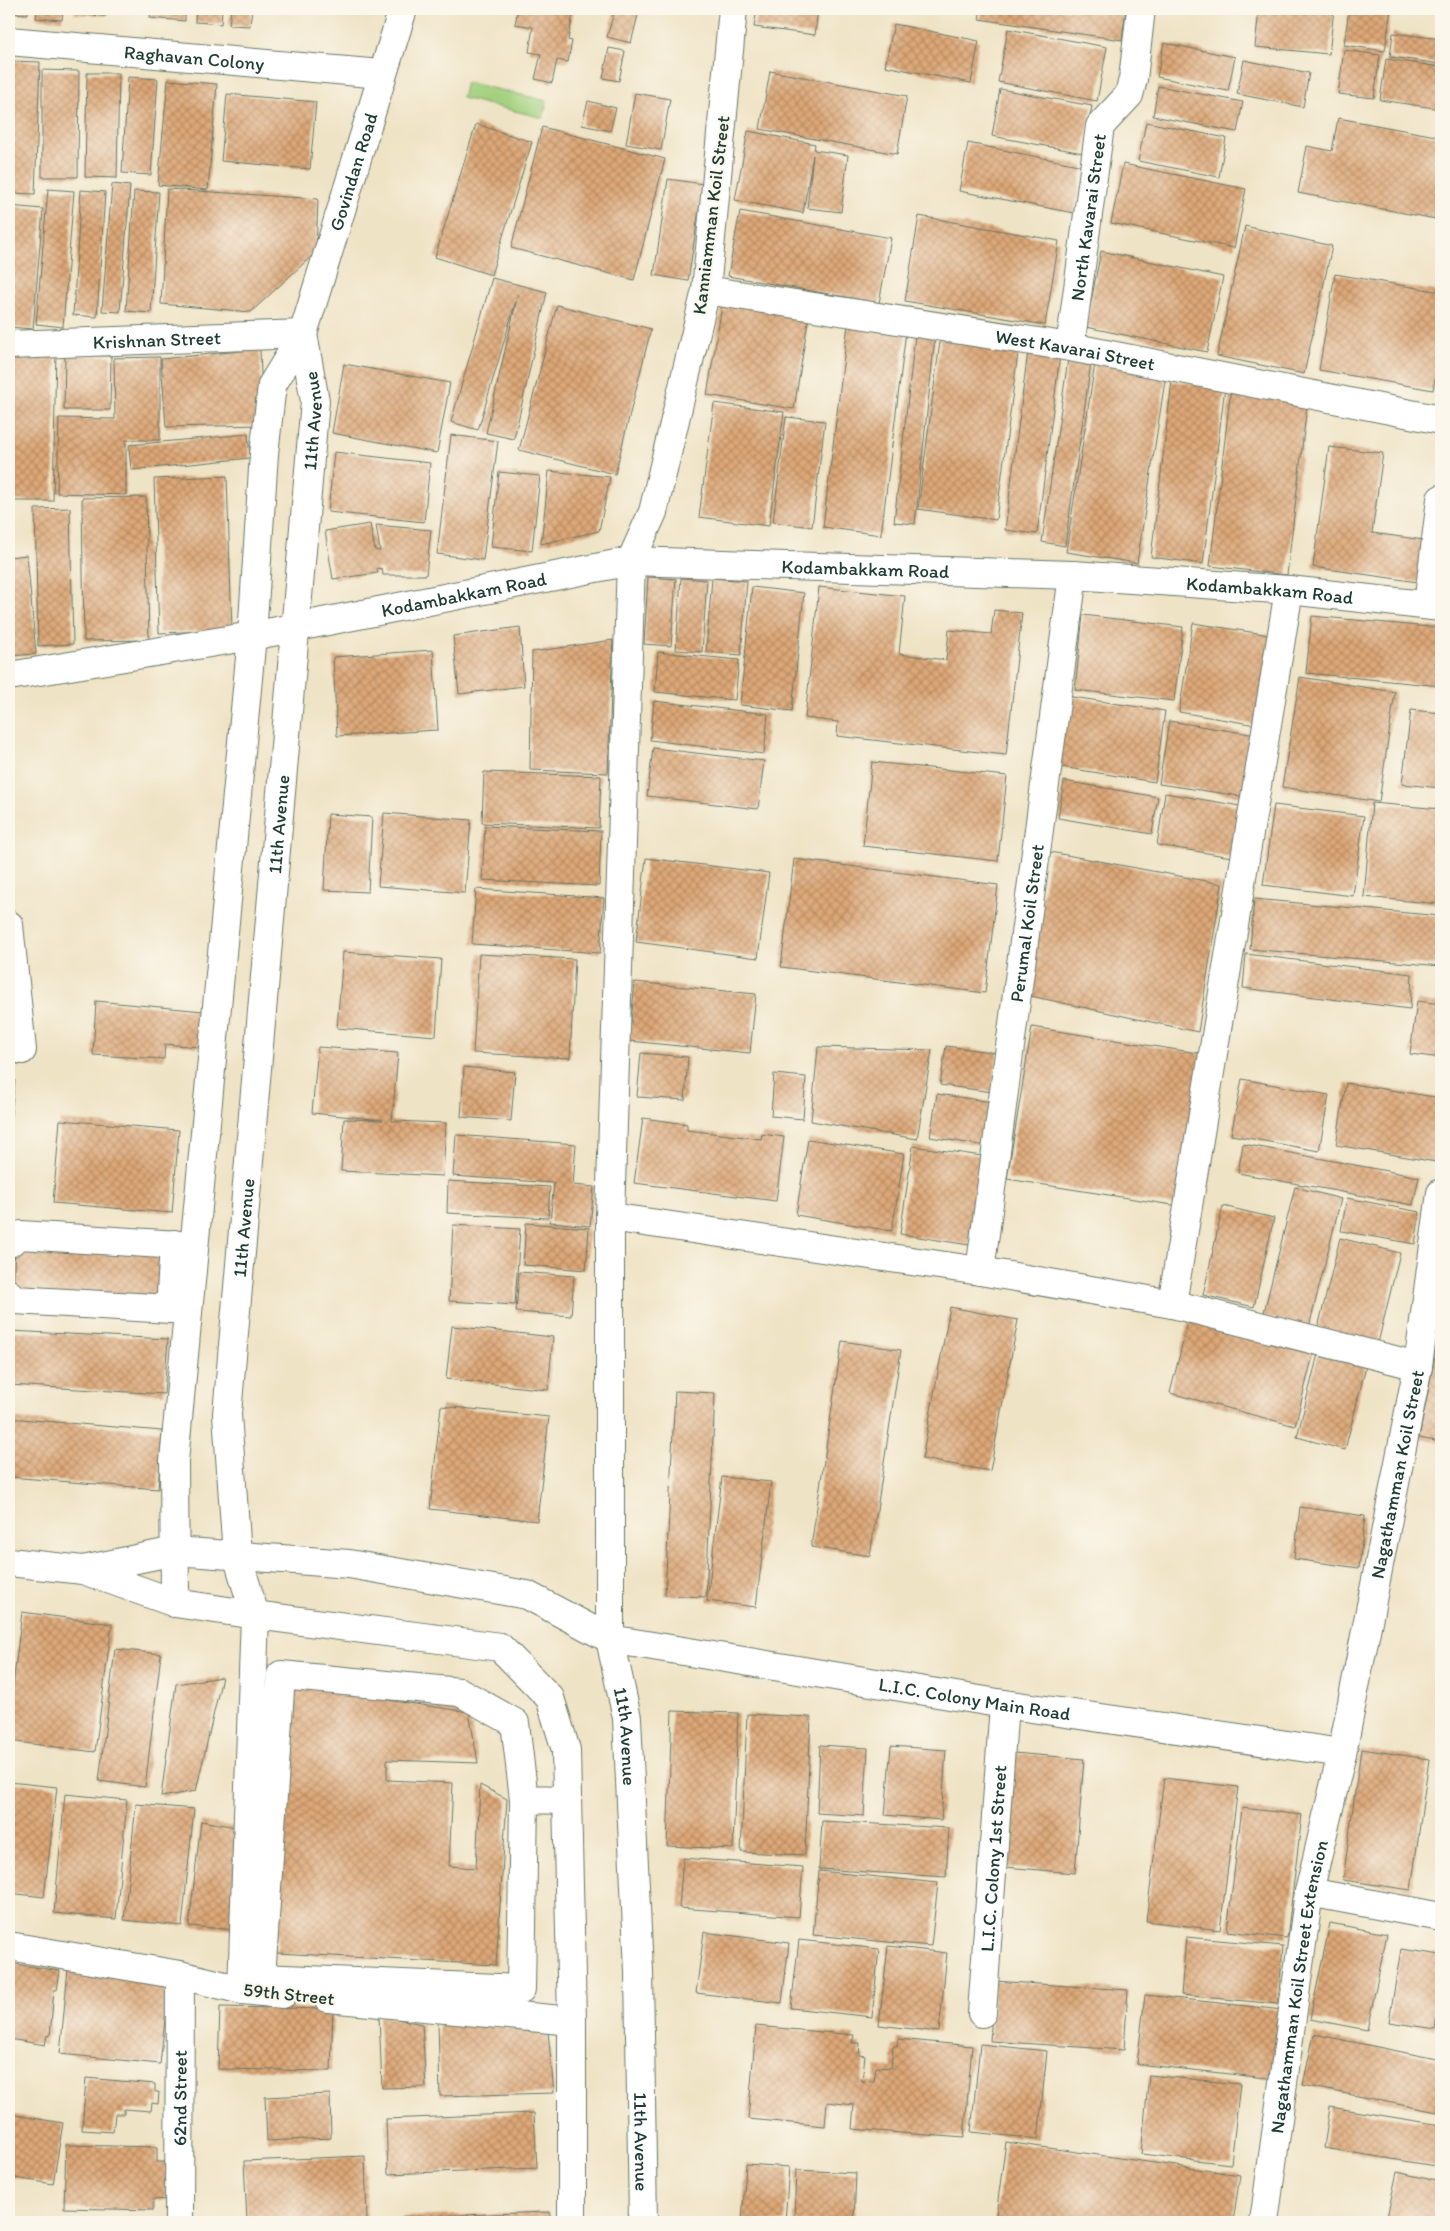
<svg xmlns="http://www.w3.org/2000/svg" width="1450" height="2231" font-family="Itim,sans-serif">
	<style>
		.green { fill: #a3d07d; stroke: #618658 }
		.building { fill: url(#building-cross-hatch) }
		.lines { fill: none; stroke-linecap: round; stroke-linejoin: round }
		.street-casing { stroke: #687767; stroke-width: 30 }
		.secondary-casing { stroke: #687767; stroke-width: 30 }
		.street { stroke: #fff; stroke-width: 28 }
		.secondary { stroke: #fff; stroke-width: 28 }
		.labels { text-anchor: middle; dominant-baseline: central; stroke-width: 4.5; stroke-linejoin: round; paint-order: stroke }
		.street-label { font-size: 19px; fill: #1f3d34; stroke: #fbf7ec }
	</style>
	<defs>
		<pattern id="building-cross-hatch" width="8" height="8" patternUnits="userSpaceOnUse" patternTransform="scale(1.25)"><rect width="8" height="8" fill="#dea878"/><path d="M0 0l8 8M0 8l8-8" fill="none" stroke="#b38a63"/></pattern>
	</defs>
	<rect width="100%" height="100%" fill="#fbf7ec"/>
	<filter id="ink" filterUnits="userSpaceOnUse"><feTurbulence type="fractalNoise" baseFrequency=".02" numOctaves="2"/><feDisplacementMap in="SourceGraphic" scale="10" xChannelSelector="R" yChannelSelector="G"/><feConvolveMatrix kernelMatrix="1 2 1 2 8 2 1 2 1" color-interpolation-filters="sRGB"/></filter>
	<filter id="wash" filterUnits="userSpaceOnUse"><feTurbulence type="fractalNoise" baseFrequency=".0096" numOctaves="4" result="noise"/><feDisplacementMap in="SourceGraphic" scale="20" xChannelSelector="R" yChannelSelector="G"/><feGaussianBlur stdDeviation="1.12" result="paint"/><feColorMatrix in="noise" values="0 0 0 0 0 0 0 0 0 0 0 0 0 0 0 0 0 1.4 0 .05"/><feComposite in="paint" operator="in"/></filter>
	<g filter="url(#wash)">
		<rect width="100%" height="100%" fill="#efe3c5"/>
		<polygon class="green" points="466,82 547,101 543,118 462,98"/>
		<g id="blocks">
			<g class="building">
				<polygon points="9,9 28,9 28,14 9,13"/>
				<polygon points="37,9 63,9 62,20 36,18"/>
				<polygon points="75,9 107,9 106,16 74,14"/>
				<polygon points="151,9 185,9 185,21 150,18"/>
				<polygon points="196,9 222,9 221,24 195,22"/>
				<polygon points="231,9 252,9 250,26 229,25"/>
				<polygon points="518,9 574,9 568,40 572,41 568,62 557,60 552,83 535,79 541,54 529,52 533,27 515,24"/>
				<polygon points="615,9 638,15 631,43 607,37"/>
				<polygon points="757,9 818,9 815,35 754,27"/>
				<polygon points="981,9 1126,9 1122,40 979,19"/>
				<polygon points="1259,9 1334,9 1329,54 1255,47"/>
				<polygon points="1349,9 1391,9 1385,51 1344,45"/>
				<polygon points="894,24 979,41 971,83 885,66"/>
				<polygon points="1008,29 1107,47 1097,101 998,82"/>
				<polygon points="1393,33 1441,39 1441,64 1390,57"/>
				<polygon points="1164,43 1235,57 1228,91 1157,77"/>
				<polygon points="609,48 625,51 619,81 603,78"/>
				<polygon points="1344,50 1380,55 1374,98 1338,94"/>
				<polygon points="1386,59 1441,67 1441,109 1380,100"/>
				<polygon points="1244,60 1309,73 1303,107 1237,94"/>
				<polygon points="9,61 40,62 35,194 9,193"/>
				<polygon points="42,70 79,71 78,177 42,177"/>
				<polygon points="770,71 907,96 897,154 760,129"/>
				<polygon points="87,73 119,73 117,178 85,177"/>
				<polygon points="128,77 158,79 151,175 122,173"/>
				<polygon points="168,80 217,84 208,190 158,185"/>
				<polygon points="1158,86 1243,102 1237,132 1153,116"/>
				<polygon points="1000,89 1092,106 1083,153 992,136"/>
				<polygon points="635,93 670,99 661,150 626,144"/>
				<polygon points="227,94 316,102 310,169 221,161"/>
				<polygon points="588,101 616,108 610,131 582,125"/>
				<polygon points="1338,118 1441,137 1441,220 1298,193 1307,146 1332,151"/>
				<polygon points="1146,122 1226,138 1219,177 1138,161"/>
				<polygon points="476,124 532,142 491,275 435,257"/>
				<polygon points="542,127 665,159 634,280 511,248"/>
				<polygon points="748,131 815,144 814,150 848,155 841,212 807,208 813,155 803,213 735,200"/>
				<polygon points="968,143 1083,166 1074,213 959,191"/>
				<polygon points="1123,164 1246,189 1234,248 1111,223"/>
				<polygon points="668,179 703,184 688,281 654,275"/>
				<polygon points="112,184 130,186 120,312 102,311"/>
				<polygon points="48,189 74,191 63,327 36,324"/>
				<polygon points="167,189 318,199 316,252 251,312 161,304"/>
				<polygon points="81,190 105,192 97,317 73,315"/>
				<polygon points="134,191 159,192 151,313 126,311"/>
				<polygon points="9,206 43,209 33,329 9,327"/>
				<polygon points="740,211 891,238 879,303 728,276"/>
				<polygon points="919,216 1059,241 1045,325 905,301"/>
				<polygon points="1245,226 1332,246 1304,374 1217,356"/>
				<polygon points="1101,251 1223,277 1207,352 1086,327"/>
				<polygon points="1335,274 1441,292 1441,344 1433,390 1319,370"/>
				<polygon points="492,278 547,292 514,439 486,433 518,294 478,430 451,422"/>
				<polygon points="723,300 809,315 794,409 707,395"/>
				<polygon points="557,305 651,329 615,474 519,450"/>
				<polygon points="848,324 906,331 881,535 823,527"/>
				<polygon points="916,326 936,328 915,524 894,522"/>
				<polygon points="941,334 1019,345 996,520 918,509"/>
				<polygon points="260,349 263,425 166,427 161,359"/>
				<polygon points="12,350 56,351 53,501 9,501"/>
				<polygon points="1028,351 1060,355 1037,534 1005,530"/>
				<polygon points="65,355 111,356 110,410 64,410"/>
				<polygon points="160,357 160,440 126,440 126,495 57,493 59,418 115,419 114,358"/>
				<polygon points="1068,359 1091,362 1065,546 1042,542"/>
				<polygon points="1095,363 1166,374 1137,563 1066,552"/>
				<polygon points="344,364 450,383 437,453 332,433"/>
				<polygon points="1172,381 1225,387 1203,564 1151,557"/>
				<polygon points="1231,388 1308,397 1287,575 1210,566"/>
				<polygon points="714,403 784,412 769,526 699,517"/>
				<polygon points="786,417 825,421 812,527 773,522"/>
				<polygon points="248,434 250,458 131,470 129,445"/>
				<polygon points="451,435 498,441 483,560 437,554"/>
				<polygon points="1329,447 1383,453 1372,533 1424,540 1418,582 1313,567"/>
				<polygon points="334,452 430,463 424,522 328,512"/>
				<polygon points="549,471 610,477 599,531 541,544"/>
				<polygon points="499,472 540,476 532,551 491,547"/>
				<polygon points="227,476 232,630 159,633 154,479"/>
				<polygon points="146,497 149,640 84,641 82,498"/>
				<polygon points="70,508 73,644 38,646 35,509"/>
				<polygon points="370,524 375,550 380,551 376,525 431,530 426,575 383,575 382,569 377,568 378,573 333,579 325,531"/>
				<polygon points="27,555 36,654 9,656 9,557"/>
				<polygon points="648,577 676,579 671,646 644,644"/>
				<polygon points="681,578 707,580 702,652 676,650"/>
				<polygon points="712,578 747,581 741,655 706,652"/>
				<polygon points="752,587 804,593 792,711 740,705"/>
				<polygon points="819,587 905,596 899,654 946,660 949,630 991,634 994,610 1022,613 1006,755 837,736 838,722 805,718"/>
				<polygon points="1083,615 1183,627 1174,701 1075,690"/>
				<polygon points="1312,616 1441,628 1441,686 1306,673"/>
				<polygon points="1193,623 1276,636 1262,726 1179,712"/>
				<polygon points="520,627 524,686 459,694 453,636"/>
				<polygon points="613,640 608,773 530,770 532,652"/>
				<polygon points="433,650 438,730 337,736 333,657"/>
				<polygon points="658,652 739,660 735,700 655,692"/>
				<polygon points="1300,677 1395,692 1379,802 1282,787"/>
				<polygon points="1066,696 1165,711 1155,782 1055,766"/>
				<polygon points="654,701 768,714 764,754 650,740"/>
				<polygon points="1411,710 1441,713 1441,788 1402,784"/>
				<polygon points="1169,721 1256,735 1247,797 1159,784"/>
				<polygon points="653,748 764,761 758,809 647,796"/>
				<polygon points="872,762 1007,776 998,861 863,846"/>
				<polygon points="484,772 601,776 599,828 482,823"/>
				<polygon points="1064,781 1158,797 1152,834 1058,818"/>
				<polygon points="1165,793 1240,806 1232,857 1157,845"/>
				<polygon points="1372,803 1441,809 1441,904 1364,897"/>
				<polygon points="1274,805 1364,816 1353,896 1263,885"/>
				<polygon points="384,813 471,820 465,893 378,886"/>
				<polygon points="328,814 372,817 368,892 324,890"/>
				<polygon points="485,826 601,831 599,886 482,880"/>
				<polygon points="1050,852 1222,884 1198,1032 1026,995"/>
				<polygon points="646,858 769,873 758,958 636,942"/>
				<polygon points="794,859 998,885 985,993 781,967"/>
				<polygon points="476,889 604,898 600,953 472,944"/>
				<polygon points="1254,899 1441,916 1441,966 1250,949"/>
				<polygon points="343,952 441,959 436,1036 337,1028"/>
				<polygon points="479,954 575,959 570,1058 473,1053"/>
				<polygon points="1246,954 1412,974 1410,1009 1243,988"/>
				<polygon points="635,982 756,994 750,1053 629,1041"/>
				<polygon points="96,1001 203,1011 199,1047 165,1044 164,1059 93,1055"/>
				<polygon points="1417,1001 1441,1004 1441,1058 1410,1054"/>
				<polygon points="1032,1027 1210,1055 1185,1207 1007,1179"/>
				<polygon points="946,1046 998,1053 992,1092 940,1085"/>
				<polygon points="318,1047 398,1053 392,1121 446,1123 443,1176 341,1171 344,1119 383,1120 312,1113"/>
				<polygon points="818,1047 932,1050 917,1139 811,1121"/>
				<polygon points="641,1053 688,1057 685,1100 637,1097"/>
				<polygon points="464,1067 515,1072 511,1121 461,1117"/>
				<polygon points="774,1074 806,1077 803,1119 771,1116"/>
				<polygon points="9,1079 15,1080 10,1122 9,1122"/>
				<polygon points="1242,1079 1329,1095 1319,1151 1231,1135"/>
				<polygon points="1346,1083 1441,1098 1441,1128 1436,1162 1336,1145"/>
				<polygon points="937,1094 993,1102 986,1146 930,1137"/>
				<polygon points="643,1118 687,1124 687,1130 761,1139 762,1134 784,1137 776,1201 634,1183"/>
				<polygon points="60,1120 179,1130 172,1213 53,1203"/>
				<polygon points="456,1135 576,1144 573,1185 594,1187 590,1226 550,1222 554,1183 453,1176"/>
				<polygon points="808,1139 904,1154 892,1231 796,1215"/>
				<polygon points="1243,1144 1419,1177 1413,1205 1238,1173"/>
				<polygon points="913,1146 982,1156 969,1245 900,1234"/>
				<polygon points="448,1181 550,1187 548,1218 447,1213"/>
				<polygon points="1295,1187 1341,1199 1309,1327 1263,1316"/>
				<polygon points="1347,1198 1420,1212 1415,1244 1341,1231"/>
				<polygon points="1223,1206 1274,1218 1254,1307 1203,1295"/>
				<polygon points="526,1223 589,1228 586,1270 523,1265"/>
				<polygon points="453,1225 520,1229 515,1305 449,1301"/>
				<polygon points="1340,1238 1400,1253 1378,1343 1318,1328"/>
				<polygon points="15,1246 169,1253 166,1302 13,1293"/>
				<polygon points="519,1272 574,1276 571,1316 516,1312"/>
				<polygon points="950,1307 1018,1320 990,1471 922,1459"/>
				<polygon points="1189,1318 1314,1351 1295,1426 1170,1393"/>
				<polygon points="452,1326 553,1337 548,1390 446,1379"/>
				<polygon points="9,1331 168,1339 164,1394 9,1385"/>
				<polygon points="1440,1331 1441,1331 1441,1442 1419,1438"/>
				<polygon points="842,1341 901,1350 870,1556 811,1547"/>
				<polygon points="1319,1350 1367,1362 1345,1450 1297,1437"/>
				<polygon points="675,1391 715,1393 706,1597 665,1595"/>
				<polygon points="441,1406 549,1417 537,1521 430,1509"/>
				<polygon points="9,1418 162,1431 158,1489 9,1477"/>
				<polygon points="722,1477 771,1482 756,1607 707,1601"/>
				<polygon points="1300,1507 1365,1516 1359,1568 1294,1559"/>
				<polygon points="22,1612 112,1624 95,1752 9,1741 9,1718"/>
				<polygon points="115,1649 161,1654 145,1787 99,1781"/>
				<polygon points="222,1677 196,1791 161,1797 176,1684"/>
				<polygon points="293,1686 469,1712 478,1763 387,1760 387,1780 453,1783 449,1866 476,1868 480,1785 507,1799 496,1965 277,1953"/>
				<polygon points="672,1711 738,1713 733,1849 667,1846"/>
				<polygon points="747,1714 811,1717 805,1855 741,1852"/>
				<polygon points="820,1745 868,1748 864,1816 817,1813"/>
				<polygon points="891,1746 946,1750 941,1820 885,1815"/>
				<polygon points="1361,1749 1429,1759 1411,1890 1343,1880"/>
				<polygon points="1014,1753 1084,1759 1075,1873 1005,1867"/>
				<polygon points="1164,1778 1238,1787 1220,1930 1146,1921"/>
				<polygon points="9,1782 57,1787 44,1897 9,1893"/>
				<polygon points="65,1794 127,1800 116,1919 54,1913"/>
				<polygon points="136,1804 194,1809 182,1926 124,1920"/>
				<polygon points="1242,1808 1302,1815 1287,1938 1227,1931"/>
				<polygon points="201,1821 242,1828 236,1930 189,1926"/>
				<polygon points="822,1821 949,1828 946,1877 819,1869"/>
				<polygon points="683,1858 803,1867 799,1917 679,1908"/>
				<polygon points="819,1871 938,1883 931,1946 813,1935"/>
				<polygon points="1330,1923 1387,1934 1367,2030 1310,2019"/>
				<polygon points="704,1932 789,1943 782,2003 696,1993"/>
				<polygon points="1186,1937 1283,1946 1278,2004 1181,1995"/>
				<polygon points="799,1940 879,1949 872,2017 791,2008"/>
				<polygon points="888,1946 947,1953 939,2032 879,2025"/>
				<polygon points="1401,1949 1441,1955 1441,1990 1435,2029 1389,2022"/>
				<polygon points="9,1963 60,1971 57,1990 54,1990 50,2036 47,2035 45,2045 9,2039"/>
				<polygon points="68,1969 169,1984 160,2064 60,2054"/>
				<polygon points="994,1981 1128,1990 1124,2050 990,2041"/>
				<polygon points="1145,1995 1283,2010 1276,2079 1137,2064"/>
				<polygon points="220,2007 333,2009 331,2071 218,2069"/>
				<polygon points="379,2015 422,2024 426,2087 382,2088"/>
				<polygon points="438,2021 548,2031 554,2093 440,2096"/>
				<polygon points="756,2026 854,2035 852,2043 860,2043 859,2055 865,2056 862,2081 874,2082 876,2067 891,2068 893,2046 897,2046 898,2039 972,2046 964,2138 852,2129 854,2105 827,2102 825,2126 748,2119"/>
				<polygon points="1314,2034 1441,2060 1441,2092 1437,2112 1303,2085"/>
				<polygon points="980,2044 1047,2051 1038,2139 971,2132"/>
				<polygon points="1149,2075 1240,2084 1231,2164 1141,2154"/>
				<polygon points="86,2078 155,2084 155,2092 159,2092 158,2104 152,2103 151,2111 124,2109 124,2114 115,2114 113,2132 82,2130"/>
				<polygon points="330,2094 331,2138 267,2141 265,2097"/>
				<polygon points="1330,2107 1441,2125 1441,2167 1324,2148"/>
				<polygon points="534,2113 537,2168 388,2174 386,2119"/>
				<polygon points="9,2114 63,2123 53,2184 9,2177"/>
				<polygon points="1006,2142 1240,2175 1233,2222 995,2222"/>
				<polygon points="66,2145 157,2147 157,2162 167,2162 166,2200 153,2199 153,2210 64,2208"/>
				<polygon points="365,2156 367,2222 247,2222 244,2161"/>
				<polygon points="746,2164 789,2167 785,2222 742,2222"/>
				<polygon points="796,2170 856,2173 854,2222 794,2222"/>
				<polygon points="1397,2172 1441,2182 1441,2222 1386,2222"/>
				<polygon points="550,2212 550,2222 402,2222 402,2217"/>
			</g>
		</g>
	</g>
	<g filter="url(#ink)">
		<use href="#blocks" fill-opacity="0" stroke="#687767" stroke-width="1"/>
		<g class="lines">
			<defs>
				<g id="street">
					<path id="s1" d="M733 9 706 290 653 512 631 561 610 1217V1639L1004 1704 1342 1753"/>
					<path id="s2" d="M9 41 381 74"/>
					<path id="s3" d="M706 290 1070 347 1441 420"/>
					<path id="s4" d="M9 345 303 334"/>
					<path id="s5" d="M1070 347 1100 126 1129 95 1133 79 1141 9"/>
					<polyline points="1428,605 1441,499"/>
					<polyline points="9,676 252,636"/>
					<polyline points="9,925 22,1050"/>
					<polyline points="610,1217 980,1271 1172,1304 1418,1366"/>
					<polyline points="9,1243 21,1235 194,1246"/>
					<path id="s6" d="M980 1271 1073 575"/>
					<polyline points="9,1294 15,1300 188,1310"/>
					<polyline points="1172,1304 1289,590"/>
					<polyline points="170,1309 174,1244"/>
					<polyline points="524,1799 521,1989 261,1978 281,1675 460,1692 515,1723 524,1799 567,1800"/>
					<polyline points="1309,1892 1441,1917"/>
					<polyline points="9,1946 180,1975 242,1990 283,1994"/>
					<polyline points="242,1989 255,1615"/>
					<polyline points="328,1998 572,2021"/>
					<path id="s7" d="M982 2013 1004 1704"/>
					<path id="s8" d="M179 2222 180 1975"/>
					<path id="s9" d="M1264 2222 1309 1892 1342 1753 1418 1366 1441 1193"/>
				</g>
				<g id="secondary">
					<path id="s10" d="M252 636 631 561 1073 575 1289 590 1441 607"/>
					<polyline points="9,1562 83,1570 175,1603 255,1615 500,1647 550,1698 566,1750 572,2021 572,2222"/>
					<path id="s11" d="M83 1570 175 1551 349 1564 527 1595 610 1639 627 1718 639 1971 643 2222"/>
					<path id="s12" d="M175 1603 174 1461 252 636 264 454 272 385 303 334 403 9"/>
					<path id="s13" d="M255 1615 237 1555 227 1414 315 401 303 334"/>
				</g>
			</defs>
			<use href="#street" class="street-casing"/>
			<use href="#secondary" class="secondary-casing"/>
			<use href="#street" class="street"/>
			<use href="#secondary" class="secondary"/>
		</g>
	</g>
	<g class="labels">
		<g class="street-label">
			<text stroke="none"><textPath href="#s2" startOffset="186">Raghavan Colony</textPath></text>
			<text stroke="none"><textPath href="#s12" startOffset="1452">Govindan Road</textPath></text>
			<text transform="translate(711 215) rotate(-83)">Kanniamman Koil Street</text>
			<text stroke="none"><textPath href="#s5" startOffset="131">North Kavarai Street</textPath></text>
			<text stroke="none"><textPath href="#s4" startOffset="148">Krishnan Street</textPath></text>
			<text stroke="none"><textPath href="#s3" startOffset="374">West Kavarai Street</textPath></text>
			<text stroke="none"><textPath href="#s13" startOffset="1201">11th Avenue</textPath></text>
			<text stroke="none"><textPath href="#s10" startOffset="621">Kodambakkam Road</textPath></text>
			<text stroke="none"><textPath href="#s10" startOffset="1026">Kodambakkam Road</textPath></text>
			<text stroke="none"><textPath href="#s10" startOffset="216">Kodambakkam Road</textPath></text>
			<text stroke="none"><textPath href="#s13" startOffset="796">11th Avenue</textPath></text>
			<text stroke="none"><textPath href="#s6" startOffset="351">Perumal Koil Street</textPath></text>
			<text stroke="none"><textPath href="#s13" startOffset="391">11th Avenue</textPath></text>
			<text stroke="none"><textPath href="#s9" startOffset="760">Nagathamman Koil Street</textPath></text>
			<text stroke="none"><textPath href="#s1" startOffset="2012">L.I.C. Colony Main Road</textPath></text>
			<text stroke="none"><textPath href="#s11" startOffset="642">11th Avenue</textPath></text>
			<text stroke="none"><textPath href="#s7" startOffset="155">L.I.C. Colony 1st Street</textPath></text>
			<text stroke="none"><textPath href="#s9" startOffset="238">Nagathamman Koil Street Extension</textPath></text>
			<text transform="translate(289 1994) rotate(6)">59th Street</text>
			<text stroke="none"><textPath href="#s8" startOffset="124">62nd Street</textPath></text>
			<text stroke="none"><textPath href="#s11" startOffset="1048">11th Avenue</textPath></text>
		</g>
	</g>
	<rect width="1450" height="2231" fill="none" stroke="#fbf7ec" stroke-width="30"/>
</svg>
